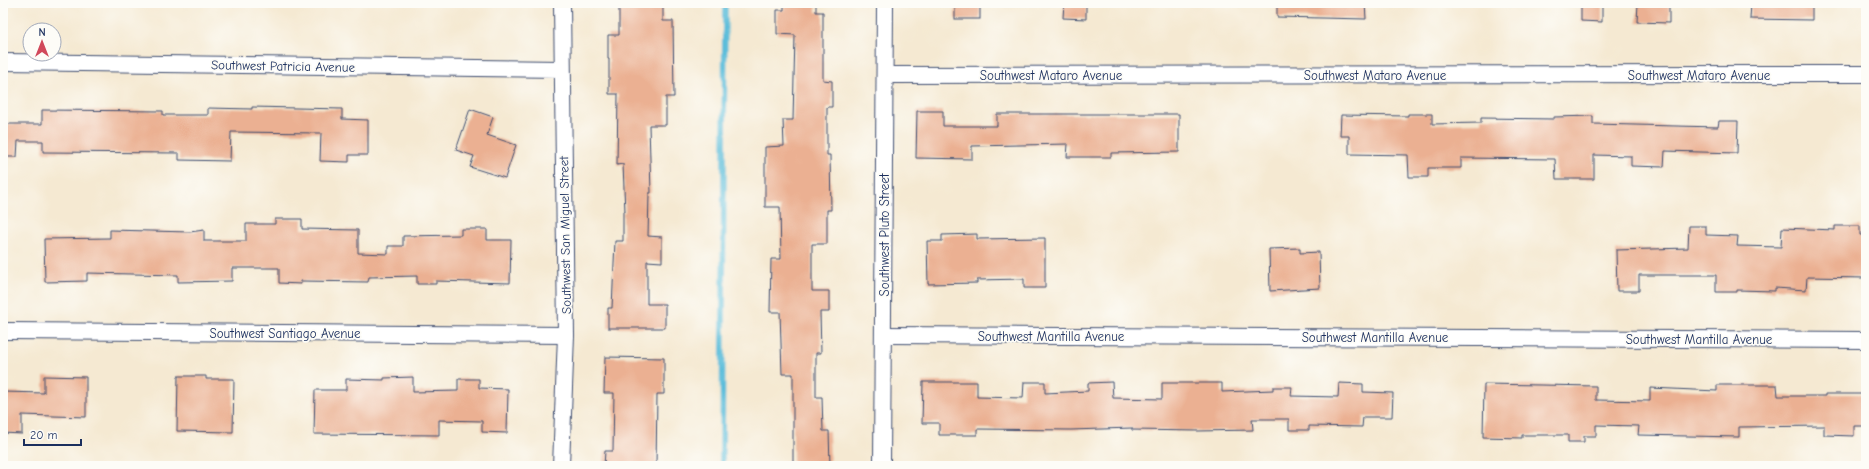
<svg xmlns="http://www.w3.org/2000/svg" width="1869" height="469" font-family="'Comic Neue',sans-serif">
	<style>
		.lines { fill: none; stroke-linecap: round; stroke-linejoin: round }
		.stream { stroke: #5bbdda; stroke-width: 5.5 }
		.building { fill: #ebb092 }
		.minor-casing { stroke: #3c4b6f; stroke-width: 18 }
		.minor { stroke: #fff; stroke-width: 16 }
		.labels { text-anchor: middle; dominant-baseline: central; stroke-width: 3.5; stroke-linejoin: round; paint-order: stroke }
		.street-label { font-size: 13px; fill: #1b2f5e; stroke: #fdfcf7 }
	</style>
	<rect width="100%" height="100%" fill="#fdfcf7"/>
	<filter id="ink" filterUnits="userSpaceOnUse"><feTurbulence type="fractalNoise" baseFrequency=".025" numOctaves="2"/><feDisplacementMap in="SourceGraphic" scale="8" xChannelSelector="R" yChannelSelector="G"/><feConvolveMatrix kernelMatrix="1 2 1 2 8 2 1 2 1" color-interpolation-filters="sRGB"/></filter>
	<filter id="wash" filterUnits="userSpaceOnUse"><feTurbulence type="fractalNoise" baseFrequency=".012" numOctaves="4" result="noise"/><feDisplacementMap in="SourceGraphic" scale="16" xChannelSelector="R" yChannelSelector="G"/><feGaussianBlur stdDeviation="0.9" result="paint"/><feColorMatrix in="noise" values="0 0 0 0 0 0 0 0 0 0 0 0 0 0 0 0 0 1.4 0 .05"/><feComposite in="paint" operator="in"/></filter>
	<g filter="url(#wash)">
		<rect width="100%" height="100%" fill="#f5e9d2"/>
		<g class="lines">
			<polyline class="stream" points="722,466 725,3"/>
		</g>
		<g id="blocks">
			<g class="building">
				<polygon points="619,3 663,3 663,21 673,21 674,97 666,97 666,125 649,125 651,193 649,193 648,236 662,237 662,262 647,261 647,304 665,304 665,328 608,328 608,308 612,308 615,241 623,241 623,212 625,212 623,164 617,165 618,94 609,94 609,59 608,59 608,35 619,35"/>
				<polygon points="784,3 816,3 816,12 823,12 823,80 832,81 832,107 827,107 827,155 830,155 831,210 827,210 827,244 812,244 812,291 829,291 829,312 820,312 821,353 816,353 816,397 822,397 823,431 829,431 830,466 793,466 793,374 782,374 780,312 770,312 771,259 781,259 780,207 765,207 765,147 784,146 783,120 793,120 795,35 777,34 777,10 784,10"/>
				<rect x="955" y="3" width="25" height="16"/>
				<polygon points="1064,3 1086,3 1086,19 1063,18"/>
				<polygon points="1277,3 1365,3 1366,19 1277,17"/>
				<polygon points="1581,3 1602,3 1602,22 1581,21"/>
				<polygon points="1638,3 1669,3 1669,23 1637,22"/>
				<polygon points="1751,3 1812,3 1812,20 1750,19"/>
				<polygon points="252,107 342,109 342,119 368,120 368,155 349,155 349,162 320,161 321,133 231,132 230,161 179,160 179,153 43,152 43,141 18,141 17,157 3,157 3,124 42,124 42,110 163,111 163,115 208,115 208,108 252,109"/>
				<polygon points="470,109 493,117 487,135 516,145 505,178 470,167 474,156 456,150"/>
				<polygon points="917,111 943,111 943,126 997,126 997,114 1179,114 1179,152 1111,153 1111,157 1067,157 1068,144 972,146 972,159 916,158"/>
				<polygon points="1408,114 1432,114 1432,124 1481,123 1481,118 1554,119 1554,117 1593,116 1593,124 1718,127 1719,121 1738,121 1737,153 1665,151 1664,167 1631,166 1631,156 1594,155 1594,179 1556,179 1555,159 1461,158 1461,168 1428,168 1428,177 1409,177 1408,155 1349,154 1349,136 1340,136 1341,115 1408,116"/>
				<polygon points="275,219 302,219 302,229 358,230 358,253 388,254 388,246 403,246 403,236 461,235 461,229 487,229 487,240 511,240 510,283 436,281 436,284 417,284 417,276 369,277 368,282 301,281 301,284 279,283 279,268 232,268 232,281 178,282 178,275 87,273 87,281 45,282 44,239 110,238 110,230 190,232 204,230 204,241 246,241 246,224 275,224"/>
				<polygon points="1689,226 1706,226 1706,235 1738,236 1737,246 1781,247 1782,228 1835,230 1835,226 1860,226 1860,235 1866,235 1866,278 1807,277 1806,290 1775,288 1775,291 1737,290 1737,292 1716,292 1716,275 1639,275 1639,291 1617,291 1616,250 1688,248"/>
				<polygon points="977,234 977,239 1045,238 1045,288 1024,288 1024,279 977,280 977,283 928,284 927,241 942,241 942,235"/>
				<polygon points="1300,248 1300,253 1319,252 1320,288 1270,291 1269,249"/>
				<polygon points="605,357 664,358 664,394 657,394 656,466 604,466 605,451 613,451 614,393 604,393"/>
				<polygon points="44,376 86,377 86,417 22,415 22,434 3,433 3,392 44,393"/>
				<polygon points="178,376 206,376 206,379 234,379 233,432 177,431"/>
				<polygon points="413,377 413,392 458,391 458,379 479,379 479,388 508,389 507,433 482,432 482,421 439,420 439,435 314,434 315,390 346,390 346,379 384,380 384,378"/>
				<polygon points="923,382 977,382 977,397 1023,398 1024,382 1045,382 1045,393 1088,391 1088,383 1112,382 1113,398 1162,399 1162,383 1222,383 1222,392 1273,390 1273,387 1292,387 1291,396 1338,397 1339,383 1363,384 1363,392 1393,393 1392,417 1363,417 1362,427 1309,426 1309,430 1289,430 1289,419 1252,419 1253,430 1198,431 1132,430 1132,428 1071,430 977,429 977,435 939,435 939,423 922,423"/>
				<polygon points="1484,384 1596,386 1596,400 1650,401 1650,388 1717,391 1717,385 1777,385 1778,396 1825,396 1825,394 1866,394 1866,426 1854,426 1854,436 1824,435 1824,426 1739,427 1739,437 1638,435 1639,426 1596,425 1596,436 1584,436 1584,442 1568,442 1568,435 1522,435 1522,438 1483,437"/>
			</g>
		</g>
	</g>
	<g filter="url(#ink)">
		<use href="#blocks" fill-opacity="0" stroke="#3c4b6f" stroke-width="1"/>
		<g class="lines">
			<defs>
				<g id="minor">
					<polyline points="3,62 562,69"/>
					<polyline points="885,75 1866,74"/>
					<polyline points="3,331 566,335"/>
					<polyline points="883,335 1866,340"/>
					<polyline points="561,466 566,335 562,3"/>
					<polyline points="882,466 885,3"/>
				</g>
			</defs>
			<use href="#minor" class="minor-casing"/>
			<use href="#minor" class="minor"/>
		</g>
	</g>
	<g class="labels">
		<g class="street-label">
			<text transform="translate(283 66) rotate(1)">Southwest Patricia Avenue</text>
			<text x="1051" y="75">Southwest Mataro Avenue</text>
			<text x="1375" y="75">Southwest Mataro Avenue</text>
			<text x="1699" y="75">Southwest Mataro Avenue</text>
			<text transform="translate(565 235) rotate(-91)">Southwest San Miguel Street</text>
			<text transform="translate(884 235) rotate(-90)">Southwest Pluto Street</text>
			<text x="285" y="333">Southwest Santiago Avenue</text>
			<text x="1051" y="336">Southwest Mantilla Avenue</text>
			<text x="1375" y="337">Southwest Mantilla Avenue</text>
			<text x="1699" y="339">Southwest Mantilla Avenue</text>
		</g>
	</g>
	<rect width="1869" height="469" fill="none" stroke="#fdfcf7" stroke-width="16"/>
	<g transform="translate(42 42)"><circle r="19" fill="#fdfcf7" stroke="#a3aaba"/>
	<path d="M0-3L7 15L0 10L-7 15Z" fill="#d1495b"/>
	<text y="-6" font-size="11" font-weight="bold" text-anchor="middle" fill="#1b2f5e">N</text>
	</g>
	<path d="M24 439v6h57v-6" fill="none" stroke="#1b2f5e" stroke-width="2"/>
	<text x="30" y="439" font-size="12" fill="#1b2f5e" stroke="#fdfcf7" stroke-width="3" paint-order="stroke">20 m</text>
</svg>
